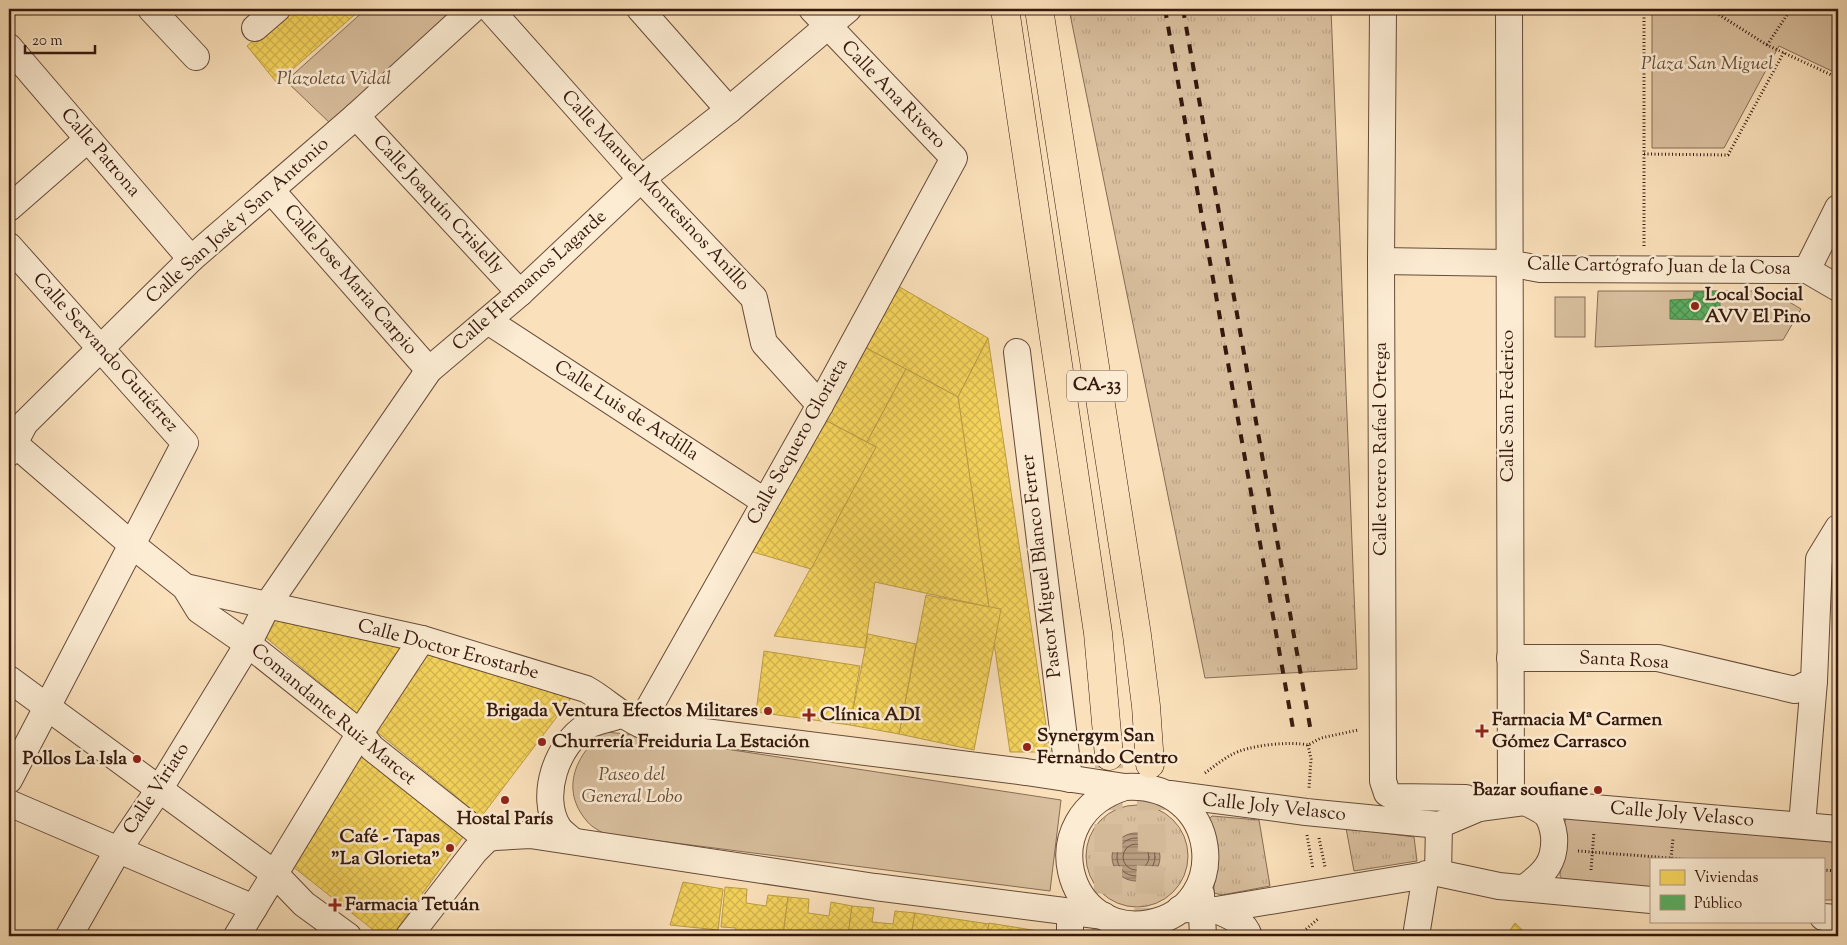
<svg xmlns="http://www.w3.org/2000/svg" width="1847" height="945" font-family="'Sorts Mill Goudy',serif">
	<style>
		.grass { fill: url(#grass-tufts); stroke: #876c56 }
		.park { fill: #d9bf9e; stroke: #876c56 }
		.water { fill: url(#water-rules); stroke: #846852 }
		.homes { fill: url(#homes-cross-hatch); stroke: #bc9d45 }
		.public { fill: url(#public-cross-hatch); stroke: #4f8148 }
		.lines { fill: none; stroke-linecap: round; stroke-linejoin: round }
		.shore { stroke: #765b47; stroke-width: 1 }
		.highway-tunnel { stroke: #d3b998; stroke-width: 28; stroke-dasharray: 28 14; stroke-linecap: butt }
		.minor-casing { stroke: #664b39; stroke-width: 28 }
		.highway-casing { stroke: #35190e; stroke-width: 29 }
		.path { stroke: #35190e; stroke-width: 3; stroke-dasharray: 1 2.5; stroke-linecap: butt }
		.minor { stroke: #fcecd3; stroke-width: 26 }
		.highway { stroke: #fbe1bb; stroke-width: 28 }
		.rail { stroke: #35190e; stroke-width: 4; stroke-dasharray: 9 9; stroke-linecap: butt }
		.poi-dot { fill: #8f2418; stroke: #fcecd3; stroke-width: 2 }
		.labels { text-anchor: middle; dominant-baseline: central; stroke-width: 5; stroke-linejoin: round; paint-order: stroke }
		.shield { fill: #fcecd3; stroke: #715849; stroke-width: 1 }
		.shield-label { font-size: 18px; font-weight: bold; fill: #35190e }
		.park-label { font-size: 19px; font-style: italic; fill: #664b39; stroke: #fcecd3 }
		.street-label { font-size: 19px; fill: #35190e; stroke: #fcecd3 }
		.poi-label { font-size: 19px; font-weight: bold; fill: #35190e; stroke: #fcecd3; text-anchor: start }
	</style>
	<defs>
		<pattern id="grass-tufts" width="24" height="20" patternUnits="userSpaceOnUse" patternTransform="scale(1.25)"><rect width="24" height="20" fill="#d9bf9e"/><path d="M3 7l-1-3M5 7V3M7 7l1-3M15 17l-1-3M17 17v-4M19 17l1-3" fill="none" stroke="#bba487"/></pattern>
		<pattern id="water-rules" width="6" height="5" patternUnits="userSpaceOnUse" patternTransform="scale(1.25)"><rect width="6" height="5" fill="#b89d80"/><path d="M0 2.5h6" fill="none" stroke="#967f67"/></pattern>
		<pattern id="homes-cross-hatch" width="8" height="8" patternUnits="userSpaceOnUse" patternTransform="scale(1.25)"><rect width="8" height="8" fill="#f6d55c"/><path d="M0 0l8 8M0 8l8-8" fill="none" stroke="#d4b64f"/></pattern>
		<pattern id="public-cross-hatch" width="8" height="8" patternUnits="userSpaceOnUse" patternTransform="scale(1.25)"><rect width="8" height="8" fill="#5aae61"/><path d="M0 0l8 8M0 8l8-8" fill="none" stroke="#4b8d4e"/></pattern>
	</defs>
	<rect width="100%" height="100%" fill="#fbe1bb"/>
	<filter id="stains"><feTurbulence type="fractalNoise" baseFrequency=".004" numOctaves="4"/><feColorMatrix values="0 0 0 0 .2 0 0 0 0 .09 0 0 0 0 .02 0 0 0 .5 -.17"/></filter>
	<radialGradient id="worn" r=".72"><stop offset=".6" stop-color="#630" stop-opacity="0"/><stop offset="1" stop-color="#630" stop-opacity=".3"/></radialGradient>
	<g class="grass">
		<polygon points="1069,9 1331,9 1357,669 1205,678"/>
		<circle cx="1137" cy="856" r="51"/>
		<polygon points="1212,816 1259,820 1270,886 1222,895 1214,893 1214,851 1208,820"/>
		<polygon points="1346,828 1414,837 1417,861 1354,871"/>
	</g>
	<g class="park">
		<polygon points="366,9 455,9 332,125 286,81"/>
		<polygon points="1652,9 1838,9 1838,74 1779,46 1724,148 1652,148"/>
		<polygon points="1598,291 1771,291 1801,309 1783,340 1595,347"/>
		<rect x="1555" y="297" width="30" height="40"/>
		<path d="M604 732 627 734 1061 800 1050 891 605 834C598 830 590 826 586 820 560 789 576 754 604 732Z"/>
		<polygon points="1571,815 1838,836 1838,900 1823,900 1823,859 1651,859 1651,890 1564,881 1560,876 1563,826 1566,819"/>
	</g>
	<circle class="water" cx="1136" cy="857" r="24"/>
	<g class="homes">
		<polygon points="288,9 361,9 277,83 247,46"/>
		<polygon points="898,286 988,338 958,397 866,348"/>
		<polygon points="988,338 1050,752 1010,752 958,397"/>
		<polygon points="866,348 906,369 867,442 825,420"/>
		<polygon points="906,369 958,397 989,607 875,582 865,648 774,636 876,447 867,442"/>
		<polygon points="825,420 876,447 811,569 753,552"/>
		<polygon points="926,595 1001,609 974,750 899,734"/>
		<polygon points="276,616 403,648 362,718 264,636"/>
		<polygon points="868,634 916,644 899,734 850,725"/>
		<polygon points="423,650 575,693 481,817 376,731"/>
		<polygon points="764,651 860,666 850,725 756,712"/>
		<polygon points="362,755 463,837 392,936 381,936 292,866"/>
		<polygon points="683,882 723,889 718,930 670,925"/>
		<polygon points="725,887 747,889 746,903 766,906 768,895 788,897 783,936 757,936 757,933 745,931 744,936 735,936 736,928 721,927"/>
		<polygon points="788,897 809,899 808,913 829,916 831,902 852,906 848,936 783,936"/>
		<polygon points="852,906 874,908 872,922 893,924 895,911 915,913 912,936 848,936"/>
		<polygon points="915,913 989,924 987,936 911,936"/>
		<polygon points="989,923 1063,935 1063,936 987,936"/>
		<polygon points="1515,923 1529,936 1506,936"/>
	</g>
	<polygon class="public" points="1720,291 1720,311 1710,312 1709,320 1670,319 1670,300 1693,299 1694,292"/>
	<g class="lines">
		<g class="shore">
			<circle cx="1136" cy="857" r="19"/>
			<circle cx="1136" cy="857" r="13"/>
		</g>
		<g class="highway-tunnel">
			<polyline points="1105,936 1108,886 1109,756"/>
			<polyline points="1147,936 1152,846 1150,765"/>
		</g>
		<defs>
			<g id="minor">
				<polyline points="151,9 196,57"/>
				<polyline points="490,9 641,179 754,298 764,343 820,405"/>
				<polyline points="640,9 729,110"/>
				<polyline points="1383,9 1381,261 1383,781 1387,793 1394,797 1466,798 1479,808"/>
				<polyline points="1509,9 1511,803"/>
				<polyline points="255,28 277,9"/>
				<polyline points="9,47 191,259"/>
				<polyline points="356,116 520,293"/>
				<polyline points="271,190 429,370"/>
				<polyline points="9,208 88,139"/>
				<polyline points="9,246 185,443 9,780"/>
				<polyline points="1381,261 1508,263 1540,269 1807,270 1838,288"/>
				<polyline points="1807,270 1838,208"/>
				<polyline points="488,321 764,501"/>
				<polyline points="1017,352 1069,779"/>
				<polyline points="9,439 131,544 185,587 199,610 248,644 360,733 372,748 487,839"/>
				<polyline points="9,453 25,423 191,259 356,116 473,9"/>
				<path d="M185 587 422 639 586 689C606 700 619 715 640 724L1026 772 1125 787C1221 781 1233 907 1150 923 1066 939 1032 816 1125 787"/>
				<polyline points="1510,658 1658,658 1795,690 1814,681"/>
				<polyline points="9,679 275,874 304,904 348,936"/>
				<polyline points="640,724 820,405 954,158 812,9"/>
				<polyline points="1170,794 1306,812 1439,825 1479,808 1525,802 1838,829"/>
				<polyline points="9,803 254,908"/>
				<polyline points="1802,825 1814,681 1819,559 1838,528"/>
				<path d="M572 840C567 836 561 832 558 827 539 796 557 744 587 726 596 721 610 719 620 715"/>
				<polyline points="1438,873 1439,825"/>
				<path d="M1524 888C1544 874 1556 862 1554 836 1553 828 1551 820 1546 814 1540 809 1531 805 1525 802"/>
				<polyline points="1201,894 1203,936"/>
				<polyline points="1180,909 1216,910 1438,873 1499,886 1651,900"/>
				<path d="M1216 910C1230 916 1244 921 1249 936"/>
				<polyline points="1070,912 1070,936"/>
				<polyline points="1823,917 1838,918"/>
				<polyline points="69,936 118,850 160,788 248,644 268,604 429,370 520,293 641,179 729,110 848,9"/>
				<polyline points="237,936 360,733 422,639"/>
				<polyline points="409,936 475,851 487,839 495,837 530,835 875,887 1104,916"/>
				<polyline points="1416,936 1426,874"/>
			</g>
			<g id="highway">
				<polyline points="1005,9 1098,633 1109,756"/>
				<polyline points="1039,9 1137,635 1146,706 1150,764"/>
			</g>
		</defs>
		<use href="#minor" class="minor-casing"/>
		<use href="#highway" class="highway-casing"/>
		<g class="path">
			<polyline points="1710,9 1767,45 1838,78"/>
			<polyline points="1767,45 1791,9"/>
			<polyline points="1644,154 1728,155 1784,52"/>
			<polyline points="1644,246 1644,9"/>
			<polyline points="1308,745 1311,759 1309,789"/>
			<path d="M1205 773C1213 767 1222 760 1231 755 1248 745 1290 741 1308 745L1321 738 1358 730"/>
			<polyline points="1307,835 1313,869"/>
			<polyline points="1319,838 1325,867"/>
			<polyline points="1578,851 1683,859"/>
			<polyline points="1671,858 1673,839"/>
			<polyline points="1591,870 1594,832"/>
			<polyline points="1823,870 1838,871"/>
			<polyline points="1298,936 1318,919"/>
		</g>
		<use href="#minor" class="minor"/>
		<use href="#highway" class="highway"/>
		<g class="rail">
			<polyline points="1165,9 1294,734"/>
			<polyline points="1183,9 1311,732"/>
		</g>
	</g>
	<g class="poi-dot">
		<circle cx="1695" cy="306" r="5"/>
		<circle cx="768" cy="711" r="5"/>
		<path d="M806.5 707.5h5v5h5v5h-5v5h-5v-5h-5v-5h5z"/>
		<path d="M1479.5 723.5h5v5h5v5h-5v5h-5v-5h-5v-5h5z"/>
		<circle cx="542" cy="742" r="5"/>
		<circle cx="1027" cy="747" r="5"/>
		<circle cx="137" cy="759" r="5"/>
		<circle cx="1598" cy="790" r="5"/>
		<circle cx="505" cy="800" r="5"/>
		<circle cx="450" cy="848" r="5"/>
		<path d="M332.5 897.5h5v5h5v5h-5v5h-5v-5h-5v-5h5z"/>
	</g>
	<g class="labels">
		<rect class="shield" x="1067" y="370.5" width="60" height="31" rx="4"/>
		<g class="shield-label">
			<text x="1097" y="386">CA-33</text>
		</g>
		<g class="park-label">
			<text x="1707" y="64">Plaza San Miguel</text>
			<text x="334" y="79">Plazoleta Vidal</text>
			<text x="632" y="775">Paseo del<tspan x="632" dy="22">General Lobo</tspan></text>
		</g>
		<g class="street-label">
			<text transform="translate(893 95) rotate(46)">Calle Ana Rivero</text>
			<text transform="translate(100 153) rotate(49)">Calle Patrona</text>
			<text transform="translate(655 191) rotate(47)">Calle Manuel Montesinos Anillo</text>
			<text transform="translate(438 205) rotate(47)">Calle Joaquín Crislelly</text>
			<text transform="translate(238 221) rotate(-42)">Calle San José y San Antonio</text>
			<text transform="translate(1659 267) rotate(1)">Calle Cartógrafo Juan de la Cosa</text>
			<text transform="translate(350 280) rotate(49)">Calle Jose Maria Carpio</text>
			<text transform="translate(530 281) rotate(-42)">Calle Hermanos Lagarde</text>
			<text transform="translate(105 353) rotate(48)">Calle Servando Gutiérrez</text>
			<text transform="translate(1508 406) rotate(-90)">Calle San Federico</text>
			<text transform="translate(626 411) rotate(33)">Calle Luis de Ardilla</text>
			<text transform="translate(798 442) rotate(-61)">Calle Sequero Glorieta</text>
			<text transform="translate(1381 449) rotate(-90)">Calle torero Rafael Ortega</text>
			<text transform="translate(1042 566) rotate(-97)">Pastor Miguel Blanco Ferrer</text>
			<text transform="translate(448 650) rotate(15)">Calle Doctor Erostarbe</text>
			<text transform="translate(1624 661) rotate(3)">Santa Rosa</text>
			<text transform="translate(333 715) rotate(40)">Comandante Ruiz Marcet</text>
			<text transform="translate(157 789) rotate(-57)">Calle Viriato</text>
			<text transform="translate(1274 808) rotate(6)">Calle Joly Velasco</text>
			<text transform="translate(1682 815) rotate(5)">Calle Joly Velasco</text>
		</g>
		<g class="poi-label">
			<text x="1705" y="295">Local Social<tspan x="1705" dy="22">AVV El Pino</tspan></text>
			<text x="758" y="711" text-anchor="end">Brigada Ventura Efectos Militares</text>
			<text x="820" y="715">Clínica ADI</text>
			<text x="1492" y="720">Farmacia Mª Carmen<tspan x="1492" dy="22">Gómez Carrasco</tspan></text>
			<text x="1037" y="736">Synergym San<tspan x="1037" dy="22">Fernando Centro</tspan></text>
			<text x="552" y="742">Churrería Freiduria La Estación</text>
			<text x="127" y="759" text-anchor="end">Pollos La Isla</text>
			<text x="1588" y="790" text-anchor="end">Bazar soufiane</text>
			<text x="505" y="819" text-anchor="middle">Hostal París</text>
			<text x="440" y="837" text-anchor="end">Café - Tapas<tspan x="440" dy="22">"La Glorieta"</tspan></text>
			<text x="345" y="905">Farmacia Tetuán</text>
		</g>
	</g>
	<rect width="1847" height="945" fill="none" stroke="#fbe1bb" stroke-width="30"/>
	<rect x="10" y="10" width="1827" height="925" fill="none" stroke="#35190e" stroke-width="2.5"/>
	<rect x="15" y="15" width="1817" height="915" fill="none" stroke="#35190e"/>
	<rect x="1650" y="858" width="175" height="65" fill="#fcecd3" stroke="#ac9884"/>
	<rect x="1660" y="870" width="25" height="15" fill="#f6d55c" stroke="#ac9884"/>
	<text x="1694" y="882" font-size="15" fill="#35190e">Viviendas</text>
	<rect x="1660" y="895" width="25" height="15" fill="#5aae61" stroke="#ac9884"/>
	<text x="1694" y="908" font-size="15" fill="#35190e">Público</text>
	<path d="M25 45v8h70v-8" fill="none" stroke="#35190e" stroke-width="2.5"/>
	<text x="32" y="45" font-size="15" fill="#35190e" stroke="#fcecd3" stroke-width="4" paint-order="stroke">20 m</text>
	<rect width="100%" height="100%" filter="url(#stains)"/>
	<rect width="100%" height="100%" fill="url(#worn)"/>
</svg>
